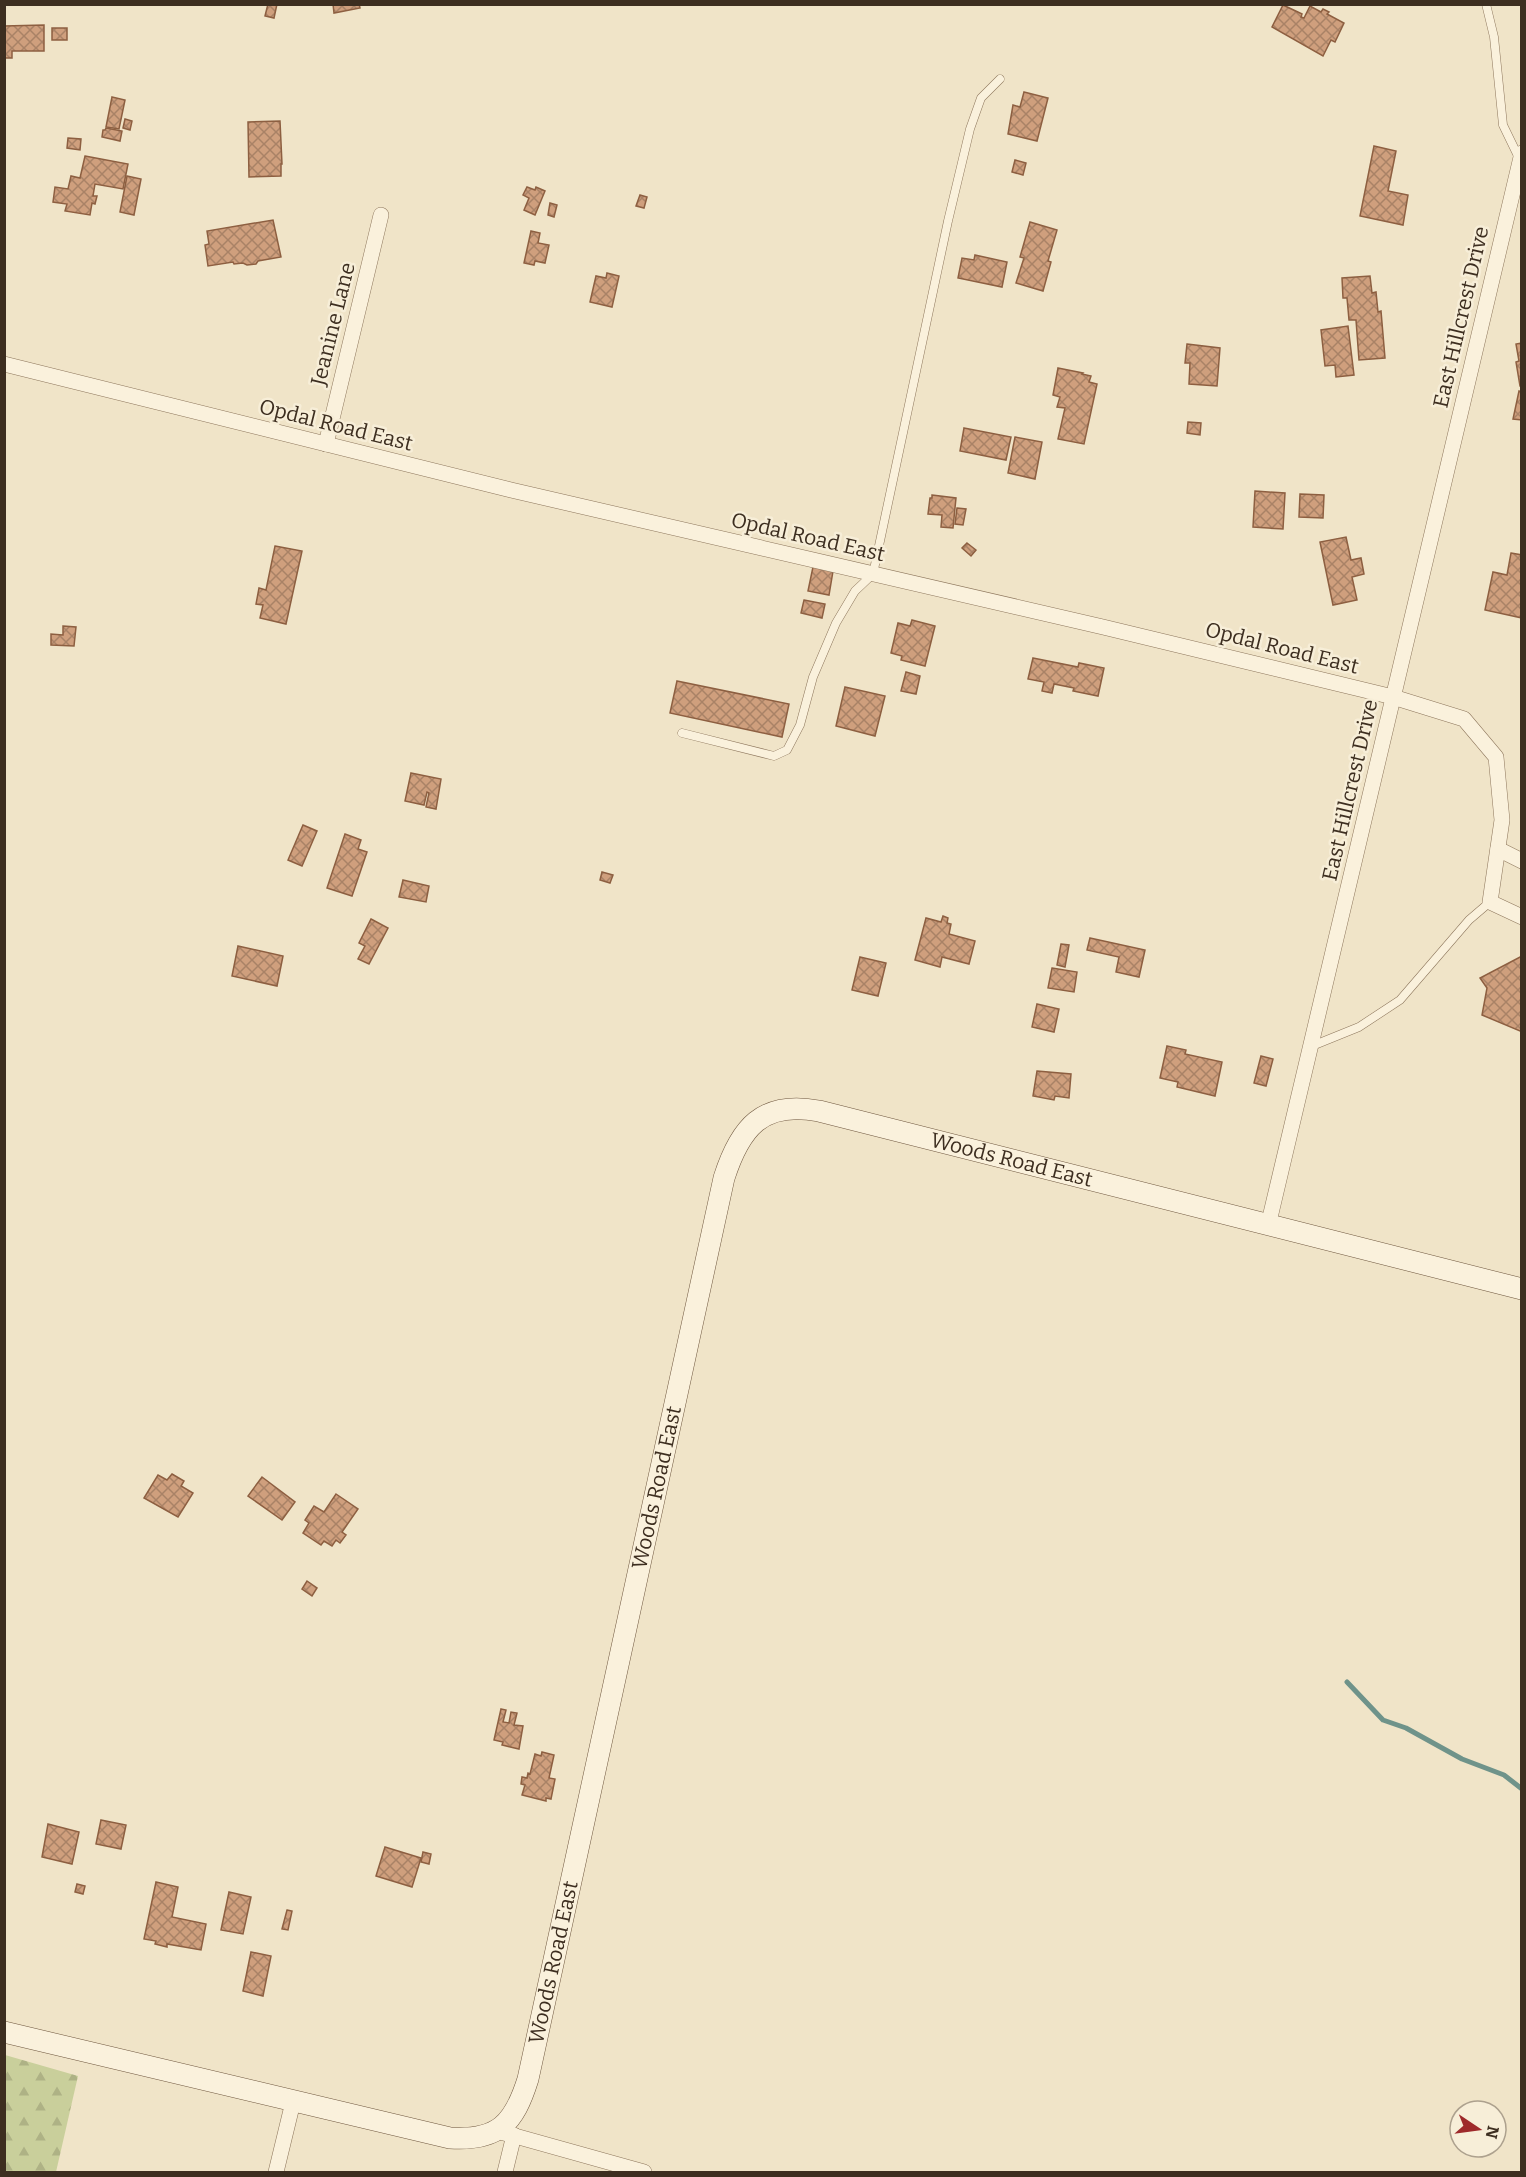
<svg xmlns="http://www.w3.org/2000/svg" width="1526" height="2177" font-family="Bitter,serif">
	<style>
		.forest { fill: url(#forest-firs) }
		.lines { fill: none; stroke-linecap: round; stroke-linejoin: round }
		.stream { stroke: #6f938a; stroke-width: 5 }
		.building { fill: url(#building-cross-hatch); stroke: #8d5f41; stroke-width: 1.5 }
		.lane-casing { stroke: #8d765c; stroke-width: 9 }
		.street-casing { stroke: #8d765c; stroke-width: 16 }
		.secondary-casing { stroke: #6f573f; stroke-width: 22 }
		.lane { stroke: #faf1dc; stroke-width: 8 }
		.street { stroke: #faf1dc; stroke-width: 15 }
		.secondary { stroke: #faf1dc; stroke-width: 21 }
		.labels { text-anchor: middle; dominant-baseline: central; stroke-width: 5; stroke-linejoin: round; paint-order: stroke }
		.street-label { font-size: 21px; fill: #3d2e20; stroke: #f7eed8 }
	</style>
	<defs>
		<pattern id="forest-firs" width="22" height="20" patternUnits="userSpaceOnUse" patternTransform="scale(1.5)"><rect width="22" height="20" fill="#c9cf9b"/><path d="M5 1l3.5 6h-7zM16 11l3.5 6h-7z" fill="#aeb285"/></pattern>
		<pattern id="building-cross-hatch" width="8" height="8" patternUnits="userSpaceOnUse" patternTransform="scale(1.5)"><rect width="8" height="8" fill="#cf9f7d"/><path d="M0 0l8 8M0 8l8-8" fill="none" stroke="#a98266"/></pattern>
	</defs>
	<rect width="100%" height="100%" fill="#f0e4c8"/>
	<polygon class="forest" points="5,2055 78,2076 56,2172 5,2172"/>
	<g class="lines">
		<polyline class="stream" points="1347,1682 1383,1720 1406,1728 1462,1759 1504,1775 1522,1789"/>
	</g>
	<g class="building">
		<polygon points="268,4 277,4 274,18 265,16"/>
		<polygon points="333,4 359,4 360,8 334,13"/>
		<polygon points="1283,5 1302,14 1301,17 1304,18 1310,6 1321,12 1323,9 1329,12 1327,14 1344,23 1335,42 1331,40 1323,56 1272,27"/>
		<polygon points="44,25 44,51 12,51 12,58 4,58 4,26"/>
		<rect x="52" y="28" width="15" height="12"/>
		<polygon points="1024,92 1048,98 1037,141 1008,134 1013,105 1020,107"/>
		<polygon points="112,97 125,100 119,129 106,127"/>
		<polygon points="125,119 132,121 130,130 123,128"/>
		<polygon points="280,121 282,164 281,164 281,176 249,177 248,122"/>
		<polygon points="106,128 122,131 120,141 102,137 103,130 105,130"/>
		<polygon points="68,138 81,139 80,150 67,148"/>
		<polygon points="1374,146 1396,151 1388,191 1408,195 1403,225 1360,216"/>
		<polygon points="85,156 128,164 123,189 95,184 93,196 97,196 95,204 92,203 90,215 65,211 67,204 53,202 55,187 68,189 71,176 80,178"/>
		<polygon points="1015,160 1026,163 1023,175 1012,172"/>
		<polygon points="127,176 141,179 134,215 120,212"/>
		<polygon points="527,187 535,190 536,187 545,191 535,215 524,210 529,198 523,195"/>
		<polygon points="640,195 647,197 644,208 636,206"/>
		<polygon points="550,203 557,205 554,217 548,215"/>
		<polygon points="273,220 281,257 258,261 256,264 247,265 243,263 234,264 233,262 208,266 205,245 209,244 207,231"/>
		<polygon points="1030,222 1057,230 1048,261 1051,262 1043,291 1016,283 1024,258 1020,257"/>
		<polygon points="531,231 540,233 538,243 549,245 545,263 535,261 534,265 524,263"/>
		<polygon points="975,255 1007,262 1002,287 958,278 962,258 974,260"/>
		<polygon points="607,273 619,276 612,307 590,302 596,276 606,278"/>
		<polygon points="1370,276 1372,293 1376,292 1378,312 1381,311 1385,358 1359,360 1356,320 1349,320 1347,298 1343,298 1342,278"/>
		<polygon points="1348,326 1354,375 1336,377 1335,365 1325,366 1321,330"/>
		<polygon points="1522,343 1522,386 1520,386 1516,362 1519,361 1516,344"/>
		<polygon points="1187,344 1220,348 1217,386 1189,384 1190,363 1185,363"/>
		<polygon points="1058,368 1083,373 1082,374 1091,376 1089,382 1097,384 1084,444 1058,439 1065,408 1057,407 1060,397 1053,395"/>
		<polygon points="1519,391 1522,392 1522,420 1513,419"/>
		<polygon points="1188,422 1201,423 1200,435 1187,433"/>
		<polygon points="964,428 1011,437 1006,460 960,451"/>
		<polygon points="1015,437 1042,442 1035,479 1008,473"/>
		<polygon points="1255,491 1285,493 1283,529 1253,527"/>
		<polygon points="1300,494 1324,495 1323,518 1299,517"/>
		<polygon points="932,495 956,498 953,528 941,527 942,515 928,514 930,498 932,498"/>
		<polygon points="957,508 966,509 963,525 955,524"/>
		<polygon points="1346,537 1351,560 1361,558 1364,574 1352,577 1357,600 1333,605 1320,542"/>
		<polygon points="967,543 976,550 971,556 962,548"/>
		<polygon points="275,546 302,551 286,624 260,618 263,605 256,604 259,588 266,590"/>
		<polygon points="1511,553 1522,555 1522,618 1485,610 1493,572 1507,575"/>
		<polygon points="813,567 833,571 829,595 808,591"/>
		<polygon points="804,600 825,604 822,618 801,613"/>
		<polygon points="912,620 935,626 925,666 901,660 902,656 891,653 898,623 910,626"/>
		<polygon points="63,626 76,627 74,646 51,645 51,634 63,635"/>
		<polygon points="1033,658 1078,667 1079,663 1104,668 1098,696 1073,691 1074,688 1054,684 1052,693 1042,691 1044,682 1028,679"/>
		<polygon points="906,672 920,676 916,694 901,691"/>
		<polygon points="677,681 789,704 782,737 670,713"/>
		<polygon points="845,687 885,696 875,736 836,726"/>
		<polygon points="411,773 441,779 436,809 426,807 429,793 427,792 424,805 405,801"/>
		<polygon points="303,825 317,831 302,866 288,860"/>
		<polygon points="345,834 361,840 358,849 367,852 352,896 327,888"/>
		<polygon points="602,872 613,875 610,883 600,880"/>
		<polygon points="403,880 429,886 426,902 399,897"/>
		<polygon points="943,916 948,918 947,923 951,924 949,934 975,941 969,964 942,957 940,967 915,960 926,918 941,922"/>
		<polygon points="371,919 388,928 369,964 358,959 365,946 359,943"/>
		<polygon points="1090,938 1145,950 1139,977 1116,972 1119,957 1087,950"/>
		<polygon points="1061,944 1069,945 1065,967 1057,965"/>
		<polygon points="238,946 283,956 277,986 232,976"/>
		<polygon points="1522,956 1522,1030 1520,1031 1482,1015 1487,988 1480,978"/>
		<polygon points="860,957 886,963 878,996 852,990"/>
		<polygon points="1052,968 1077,972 1074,992 1048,988"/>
		<polygon points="1037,1004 1059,1009 1054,1032 1032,1027"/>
		<polygon points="1167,1046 1186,1050 1185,1054 1222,1062 1215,1096 1177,1087 1178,1082 1160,1078"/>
		<polygon points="1261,1056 1273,1059 1266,1086 1254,1083"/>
		<polygon points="1037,1071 1071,1074 1069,1098 1055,1096 1054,1100 1033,1096"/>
		<polygon points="172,1474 184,1481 181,1486 193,1493 178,1517 144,1498 158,1475 167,1480"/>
		<polygon points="262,1477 295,1502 282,1520 248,1496"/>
		<polygon points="336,1494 358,1509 342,1532 346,1535 340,1543 336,1540 332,1546 324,1541 321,1545 303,1533 309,1523 305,1520 314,1506 324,1512"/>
		<polygon points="307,1581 317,1588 312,1596 302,1589"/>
		<polygon points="501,1709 506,1710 503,1722 509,1723 511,1712 517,1713 514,1725 523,1726 519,1749 502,1745 503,1742 494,1740"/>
		<polygon points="542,1752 554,1755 549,1778 555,1779 551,1799 546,1798 546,1801 522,1795 525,1785 521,1784 522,1777 527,1778 528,1773 530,1774 535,1754 541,1756"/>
		<polygon points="101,1820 126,1825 121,1849 96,1844"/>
		<polygon points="48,1824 79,1832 72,1864 42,1857"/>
		<polygon points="385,1847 421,1858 412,1887 376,1876"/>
		<polygon points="423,1852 431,1854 429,1864 421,1862"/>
		<polygon points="156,1882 178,1887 172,1917 206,1924 201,1950 167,1944 167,1947 155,1944 156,1941 144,1939"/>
		<polygon points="77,1884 85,1886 83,1894 75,1892"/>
		<polygon points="229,1892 251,1897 243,1934 221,1930"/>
		<polygon points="287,1910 292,1911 288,1930 282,1929"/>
		<polygon points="251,1952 271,1956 263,1996 243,1991"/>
	</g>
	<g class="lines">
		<defs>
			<g id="lane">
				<polyline points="1486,4 1494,37 1503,125 1519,158"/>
				<polyline points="682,733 774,756 787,750 800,725 813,677 836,623 855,591 873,574 948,221 970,129 981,98 1000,79"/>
				<polyline points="1312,1046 1359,1027 1400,1000 1469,920 1490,902"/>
			</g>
			<g id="street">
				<polyline points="4,364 511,490 1103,627 1393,697 1464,719 1496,757 1502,820 1490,902 1522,917"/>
				<polyline points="326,444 381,215"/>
				<polyline points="1498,849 1522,861"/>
				<polyline points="1268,1226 1522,153"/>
				<polyline points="497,2131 644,2172"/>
				<polyline points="276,2172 293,2102"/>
				<polyline points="505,2172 514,2135"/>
			</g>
			<g id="secondary">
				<path id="s1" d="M4 2032 450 2138C498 2141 514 2124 528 2079L724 1178C740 1128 762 1100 819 1111L1522 1289"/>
			</g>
		</defs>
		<use href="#lane" class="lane-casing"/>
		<use href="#street" class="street-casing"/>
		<use href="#secondary" class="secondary-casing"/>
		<use href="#lane" class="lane"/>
		<use href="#street" class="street"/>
		<use href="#secondary" class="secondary"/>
	</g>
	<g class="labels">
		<g class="street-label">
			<text transform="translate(1461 317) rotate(-77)">East Hillcrest Drive</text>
			<text transform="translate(333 324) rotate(-76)">Jeanine Lane</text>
			<text transform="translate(336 425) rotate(14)">Opdal Road East</text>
			<text transform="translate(808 537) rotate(13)">Opdal Road East</text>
			<text transform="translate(1282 648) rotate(14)">Opdal Road East</text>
			<text transform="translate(1350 790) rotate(-77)">East Hillcrest Drive</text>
			<text stroke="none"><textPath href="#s1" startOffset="1820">Woods Road East</textPath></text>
			<text stroke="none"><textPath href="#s1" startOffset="1173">Woods Road East</textPath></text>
			<text stroke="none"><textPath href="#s1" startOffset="687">Woods Road East</textPath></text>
		</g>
	</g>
	<rect width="1526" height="2177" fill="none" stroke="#3d2e20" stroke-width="12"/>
	<g transform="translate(1478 2129) rotate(103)"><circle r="28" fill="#f7eed8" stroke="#ada18e" stroke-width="1.5"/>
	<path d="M0-4.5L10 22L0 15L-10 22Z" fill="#9e2a2b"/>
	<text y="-9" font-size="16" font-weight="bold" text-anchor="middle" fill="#3d2e20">N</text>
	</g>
</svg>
